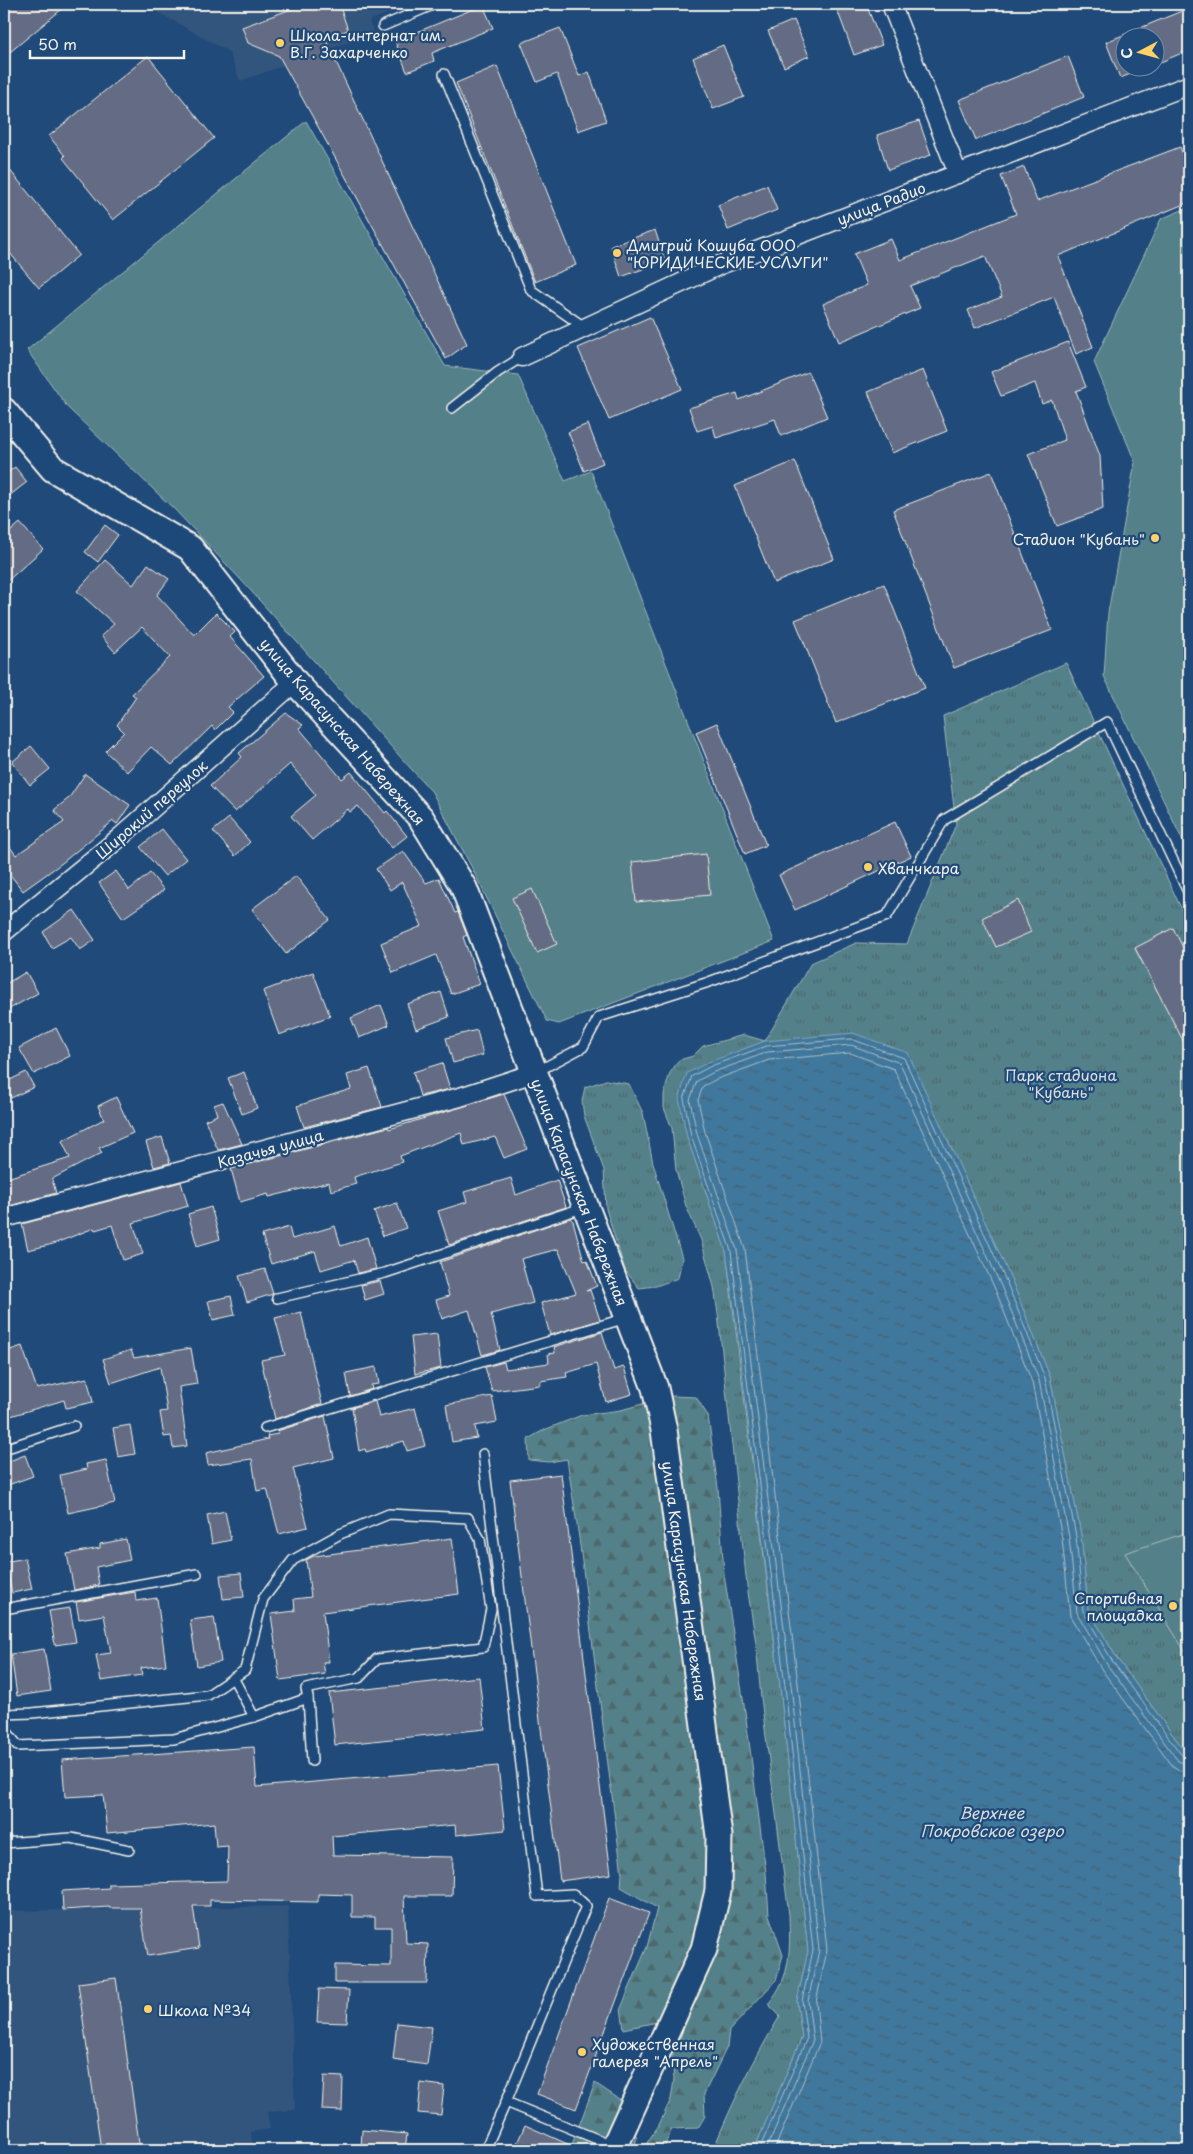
<svg xmlns="http://www.w3.org/2000/svg" width="1193" height="2154" font-family="'Playpen Sans',sans-serif">
	<style>
		.built { fill: #33547d }
		.grass { fill: url(#grass-tufts); stroke: #a3b8b8 }
		.forest { fill: url(#forest-firs); stroke: #a3b8b8 }
		.garden { fill: #528089; stroke: #a3b8b8 }
		.water { fill: url(#water-ripples); stroke: #88a8ba }
		.lines { fill: none; stroke-linecap: round; stroke-linejoin: round }
		.shore { stroke: #acc0ca; stroke-width: 1 }
		.building { fill: #636c84; stroke: #f4f1e8 }
		.lane-casing { stroke: #f4f1e8; stroke-width: 12 }
		.street-casing { stroke: #f4f1e8; stroke-width: 21 }
		.secondary-casing { stroke: #f4f1e8; stroke-width: 29 }
		.lane { stroke: #1f4a7a; stroke-width: 9 }
		.street { stroke: #1f4a7a; stroke-width: 18 }
		.secondary { stroke: #1f4a7a; stroke-width: 25 }
		.poi-dot { fill: #ffd166; stroke: #1f4a7a; stroke-width: 2 }
		.labels { text-anchor: middle; dominant-baseline: central; stroke-width: 4.5; stroke-linejoin: round; paint-order: stroke }
		.poi-label { font-size: 15px; fill: #f4f1e8; stroke: #1f4a7a; text-anchor: start }
		.street-label { font-size: 15px; fill: #f4f1e8; stroke: #1f4a7a }
		.park-label { font-size: 15px; fill: #dce0da; stroke: #1f4a7a }
		.water-label { font-size: 16px; font-style: italic; fill: #d9dfdd; stroke: #1f4a7a }
	</style>
	<defs>
		<pattern id="grass-tufts" width="24" height="20" patternUnits="userSpaceOnUse" patternTransform="scale(1.25)"><rect width="24" height="20" fill="#528089"/><path d="M3 7l-1-3M5 7V3M7 7l1-3M15 17l-1-3M17 17v-4M19 17l1-3" fill="none" stroke="#4e676b"/></pattern>
		<pattern id="forest-firs" width="22" height="20" patternUnits="userSpaceOnUse" patternTransform="scale(1.25)"><rect width="22" height="20" fill="#528089"/><path d="M5 1l3.5 6h-7zM16 11l3.5 6h-7z" fill="#4e676b"/></pattern>
		<pattern id="water-ripples" width="26" height="14" patternUnits="userSpaceOnUse" patternTransform="scale(1.25)"><rect width="26" height="14" fill="#40779c"/><path d="M2 4q2-2 4 0t4 0M15 11q2-2 4 0t4 0" fill="none" stroke="#446071"/></pattern>
	</defs>
	<rect width="100%" height="100%" fill="#1f4a7a"/>
	<filter id="ink" filterUnits="userSpaceOnUse"><feTurbulence type="fractalNoise" baseFrequency=".02" numOctaves="2"/><feDisplacementMap in="SourceGraphic" scale="10" xChannelSelector="R" yChannelSelector="G"/><feConvolveMatrix kernelMatrix="1 2 1 2 8 2 1 2 1" color-interpolation-filters="sRGB"/></filter>
	<g filter="url(#ink)">
		<g class="built">
			<polygon points="152,4 411,4 369,21 374,33 240,81 229,52 154,10"/>
			<polygon points="288,1906 295,2110 267,2112 270,2129 251,2132 253,2150 10,2150 4,2108 4,1911"/>
		</g>
		<g class="grass">
			<path d="M1066 663 1189 925V959L1173 929 1135 949 1180 1034 1189 1029V1532L1125 1553 1189 1658V1757L1118 1660 1088 1609 1081 1535 1050 1377 1012 1281 955 1157 687 1137 726 1251 780 1686 808 1951 797 2001 802 2037 754 2150H713C732 2103 754 2059 780 2016L768 2004C792 1976 790 1949 789 1915L761 1698 756 1643 747 1586 718 1314 714 1287 701 1240 686 1206 676 1170 672 1128 664 1108V1094L670 1073 679 1060 693 1056 703 1046 744 1035 765 1041 811 963 856 943 907 944 956 824 943 716Z"/>
			<polygon points="606,1080 629,1084 643,1113 653,1163 682,1258 678,1278 656,1286 639,1288 625,1270 606,1209 604,1170 584,1116 582,1101 585,1087"/>
		</g>
		<g class="forest">
			<polygon points="671,1396 696,1397 708,1416 718,1488 724,1574 746,1718 766,1873 769,1915 783,1955 776,1980 729,2031 727,2047 704,2094 705,2116 698,2128 672,2129 663,2150 642,2150 659,2125 671,2099 674,2080 672,2057 681,2036 686,2016 624,2029 621,2008 647,1947 657,1908 621,1887 622,1874 579,1538 567,1459 549,1462 529,1460 528,1439 544,1430 582,1415 621,1410"/>
			<polygon points="595,2083 622,2101 637,2138 633,2150 570,2150"/>
		</g>
		<g class="garden">
			<polygon points="306,121 445,366 518,375 565,481 591,471 774,941 559,1024 547,1021 472,868 432,792 242,581 175,510 68,408 27,350"/>
			<polygon points="1189,207 1189,854 1104,676 1108,613 1135,462 1094,362 1161,219"/>
			<polygon points="1189,1532 1189,1658 1125,1553"/>
		</g>
		<polygon class="water" points="853,1033 908,1053 1012,1281 1050,1377 1081,1535 1088,1609 1118,1660 1189,1757 1189,2150 754,2150 802,2037 797,2001 808,1951 780,1686 739,1345 726,1251 687,1137 679,1099 687,1073 709,1062 765,1041"/>
		<g class="lines">
			<g class="shore">
				<polyline points="759,2150 807,2038 802,2001 813,1950 785,1686 731,1251 691,1136 684,1099 692,1076 711,1066 766,1046 851,1039 904,1058 1007,1283 1045,1378 1076,1536 1083,1611 1113,1662 1183,1757 1189,1759"/>
				<polyline points="766,2150 813,2040 808,2001 819,1950 791,1685 737,1250 697,1134 690,1100 697,1081 714,1072 768,1052 851,1045 900,1063 1001,1286 1039,1380 1069,1537 1077,1613 1108,1666 1178,1761 1189,1765"/>
				<polyline points="774,2150 820,2042 816,2002 827,1950 798,1684 745,1249 705,1132 698,1100 703,1086 717,1079 769,1060 850,1053 894,1069 995,1289 1032,1382 1062,1538 1070,1616 1102,1670 1172,1765 1180,1771 1189,1773"/>
			</g>
		</g>
		<g class="building">
			<polygon points="4,4 68,4 4,57"/>
			<polygon points="305,4 339,4 348,30 325,38 467,344 446,359 279,56 248,43 242,27"/>
			<polygon points="835,4 866,4 882,45 854,55"/>
			<polygon points="483,5 493,28 432,53 434,61 407,72 395,41"/>
			<polygon points="1189,8 1189,50 1156,64 1156,38 1126,38 1126,68 1147,68 1120,78 1106,42"/>
			<polygon points="794,20 809,56 784,67 768,31"/>
			<polygon points="560,28 579,76 589,72 606,121 578,131 557,74 537,82 521,43"/>
			<polygon points="723,45 744,97 713,109 693,58"/>
			<polygon points="148,56 214,138 113,220 63,158 65,156 49,136"/>
			<polygon points="1068,56 1084,97 976,140 959,100"/>
			<polygon points="497,66 576,265 535,282 456,83"/>
			<polygon points="919,121 931,155 888,170 877,135"/>
			<polygon points="1180,147 1189,170 1189,202 1058,256 1093,347 1076,354 1054,297 975,328 968,310 1002,297 985,256 910,286 920,308 839,342 823,304 867,285 854,254 891,239 900,260 1016,214 1001,176 1024,167 1037,201"/>
			<polygon points="4,163 79,255 39,288 4,246"/>
			<polygon points="767,185 777,210 728,230 718,205"/>
			<polygon points="655,230 665,261 621,277 611,246"/>
			<polygon points="650,317 682,389 609,420 578,348"/>
			<polygon points="1068,342 1086,387 1076,391 1100,456 1103,509 1057,526 1028,454 1065,440 1052,400 1042,404 1035,383 1001,396 991,372"/>
			<polygon points="923,370 947,431 892,453 868,392"/>
			<polygon points="808,372 827,417 781,436 775,419 716,438 713,426 697,431 689,408 737,393 739,400"/>
			<polygon points="588,424 603,463 584,471 568,432"/>
			<polygon points="795,461 834,559 774,583 735,486"/>
			<polygon points="15,467 27,482 4,500 4,475"/>
			<polygon points="991,472 1052,630 954,668 893,510"/>
			<polygon points="20,523 43,549 4,584 4,537"/>
			<polygon points="105,525 118,535 98,562 85,552"/>
			<polygon points="105,560 133,585 148,564 169,579 157,595 194,635 216,613 235,632 230,637 264,676 228,707 233,712 215,730 212,726 172,765 151,747 127,772 105,751 124,732 117,725 136,697 132,694 170,657 142,627 115,652 101,636 114,624 77,591"/>
			<polygon points="884,584 925,688 836,723 795,620"/>
			<polygon points="286,713 303,725 299,728 342,779 351,772 385,813 387,811 407,836 392,848 358,806 350,812 348,809 312,840 291,816 316,795 290,764 235,812 210,786 242,757 239,753"/>
			<polygon points="717,723 766,845 745,854 696,732"/>
			<polygon points="31,746 50,769 30,785 12,762"/>
			<polygon points="85,774 130,805 117,824 113,821 62,863 23,891 4,867 4,839 16,855 64,822 54,810 69,798"/>
			<polygon points="229,818 250,842 235,856 213,831"/>
			<polygon points="895,822 911,856 795,910 779,875"/>
			<polygon points="162,829 186,859 165,876 140,847"/>
			<polygon points="403,851 426,883 439,878 455,913 458,912 467,935 463,937 480,984 451,994 436,955 393,973 381,943 422,926 402,882 390,890 376,869"/>
			<polygon points="706,854 710,895 636,902 632,862"/>
			<polygon points="116,871 129,890 150,873 164,890 123,918 99,883"/>
			<polygon points="296,876 330,920 286,954 252,909"/>
			<polygon points="532,889 557,944 537,953 512,898"/>
			<polygon points="1018,900 1031,932 996,947 982,918"/>
			<polygon points="74,910 95,940 80,950 71,937 52,948 43,932"/>
			<polygon points="1173,928 1189,959 1189,1052 1135,948"/>
			<polygon points="26,972 38,993 4,1012 4,985"/>
			<polygon points="313,972 330,1016 279,1035 263,991"/>
			<polygon points="441,992 449,1017 416,1029 407,1004"/>
			<polygon points="381,1005 389,1025 359,1038 351,1018"/>
			<polygon points="56,1028 70,1056 34,1074 19,1048"/>
			<polygon points="477,1030 483,1055 453,1063 446,1038"/>
			<polygon points="442,1063 450,1089 420,1096 413,1072"/>
			<polygon points="369,1068 382,1107 304,1127 297,1106 351,1089 347,1075"/>
			<polygon points="26,1072 34,1087 11,1098 4,1083"/>
			<polygon points="244,1072 257,1108 242,1114 228,1078"/>
			<polygon points="504,1094 527,1149 504,1158 495,1137 464,1145 461,1133 400,1156 402,1162 354,1177 356,1184 331,1191 329,1182 269,1197 268,1194 240,1202 231,1169 388,1127 389,1129"/>
			<polygon points="116,1097 133,1133 99,1148 102,1153 52,1179 56,1193 9,1206 4,1189 4,1179 70,1158 62,1141 104,1119 98,1106"/>
			<polygon points="223,1102 242,1144 218,1150 205,1120 217,1115 214,1105"/>
			<polygon points="162,1137 170,1163 154,1167 146,1142"/>
			<polygon points="511,1178 516,1195 557,1180 566,1207 449,1245 438,1211 467,1202 464,1192"/>
			<polygon points="181,1182 188,1206 133,1223 143,1254 123,1260 112,1225 95,1230 94,1228 53,1244 28,1250 22,1224"/>
			<polygon points="397,1203 406,1228 383,1236 374,1211"/>
			<polygon points="211,1207 220,1239 197,1246 188,1214"/>
			<polygon points="570,1218 573,1221 584,1261 587,1260 597,1286 586,1291 590,1290 600,1320 550,1335 541,1303 576,1293 558,1249 521,1259 533,1303 491,1314 500,1350 482,1355 469,1310 442,1319 436,1300 449,1296 440,1262"/>
			<polygon points="335,1226 341,1246 367,1237 376,1269 358,1273 354,1260 321,1270 315,1251 271,1264 262,1235 289,1227 292,1239"/>
			<polygon points="265,1269 273,1294 247,1302 239,1276"/>
			<polygon points="380,1281 384,1294 365,1300 361,1285"/>
			<polygon points="231,1296 235,1315 213,1320 208,1301"/>
			<polygon points="301,1312 322,1404 275,1419 261,1360 285,1355 275,1318"/>
			<polygon points="602,1332 614,1370 624,1367 632,1394 606,1402 596,1364 566,1373 567,1377 540,1381 540,1385 492,1391 485,1367 504,1362 506,1369 549,1363 548,1354 555,1353 554,1347"/>
			<polygon points="437,1334 441,1368 415,1374 411,1337"/>
			<polygon points="22,1346 37,1389 87,1378 93,1402 66,1408 64,1400 4,1418 4,1352"/>
			<polygon points="191,1348 197,1384 179,1387 187,1446 173,1448 171,1436 164,1437 160,1412 167,1411 160,1367 111,1383 103,1359 131,1350 134,1358"/>
			<polygon points="376,1367 379,1384 371,1385 372,1389 350,1396 346,1373"/>
			<polygon points="492,1396 497,1422 475,1426 477,1438 452,1442 446,1405"/>
			<polygon points="375,1401 379,1417 415,1408 425,1446 407,1451 404,1441 366,1452 365,1449 359,1451 352,1408"/>
			<polygon points="325,1416 334,1458 293,1468 308,1527 279,1534 267,1489 257,1491 252,1459 208,1465 206,1453 268,1439 267,1436 278,1434 277,1431"/>
			<polygon points="130,1425 135,1454 118,1457 113,1428"/>
			<polygon points="25,1455 33,1476 8,1485 4,1473 4,1463"/>
			<polygon points="106,1460 115,1503 68,1513 60,1475 87,1469 86,1464"/>
			<polygon points="561,1474 611,1874 560,1881 510,1480"/>
			<polygon points="225,1511 231,1540 212,1544 207,1515"/>
			<polygon points="452,1538 459,1594 323,1612 329,1662 323,1662 325,1674 280,1680 271,1614 295,1611 294,1599 311,1597 306,1560 314,1556"/>
			<polygon points="126,1539 130,1560 96,1567 99,1585 74,1590 67,1554 100,1548 100,1544"/>
			<polygon points="25,1558 32,1589 12,1593 5,1562"/>
			<polygon points="241,1573 244,1597 223,1599 220,1575"/>
			<polygon points="135,1592 136,1601 157,1598 166,1665 141,1668 142,1675 101,1681 96,1655 111,1653 104,1615 79,1619 76,1602"/>
			<polygon points="70,1608 76,1642 55,1645 49,1611"/>
			<polygon points="214,1617 221,1662 197,1666 190,1620"/>
			<polygon points="44,1649 51,1691 17,1696 11,1654"/>
			<polygon points="479,1677 485,1729 335,1745 329,1693"/>
			<polygon points="254,1747 257,1787 498,1766 505,1830 456,1835 455,1825 332,1836 333,1855 453,1857 452,1896 404,1896 406,1943 428,1944 427,1983 335,1983 335,1965 391,1966 391,1927 375,1927 375,1917 352,1917 352,1895 318,1894 318,1902 210,1900 210,1906 193,1906 199,1948 148,1956 140,1908 109,1908 109,1907 63,1910 62,1891 109,1888 109,1884 227,1881 228,1846 216,1847 214,1823 107,1833 103,1795 65,1797 62,1760"/>
			<polygon points="609,1898 649,1913 576,2109 537,2094"/>
			<polygon points="116,1978 140,2150 101,2150 78,1983"/>
			<polygon points="319,1989 349,1990 347,2023 317,2022"/>
			<polygon points="397,2023 432,2027 427,2065 393,2060"/>
			<polygon points="324,2076 343,2077 342,2111 322,2110"/>
			<polygon points="421,2083 444,2086 441,2115 418,2113"/>
			<polygon points="525,2125 581,2150 514,2150"/>
			<polygon points="362,2130 407,2134 405,2150 361,2150"/>
		</g>
		<g class="lines">
			<defs>
				<g id="lane">
					<polyline points="383,26 435,4"/>
					<polyline points="444,74 531,290 584,327"/>
					<polyline points="452,408 498,372 522,357"/>
					<polyline points="536,1072 583,1047 599,1017 709,982 887,916 944,820 1107,722 1189,894"/>
					<polyline points="277,1298 385,1273 585,1207"/>
					<polyline points="265,1428 626,1318"/>
					<polyline points="4,1449 74,1426"/>
					<polyline points="483,1454 537,1896 573,1894 586,1906 506,2102 614,2146"/>
					<polyline points="4,1609 197,1574"/>
					<polyline points="234,1679 254,1717"/>
					<polyline points="4,1714 32,1713 208,1695 245,1670 263,1599 293,1560 340,1534 389,1514 468,1518 480,1539 491,1609 483,1647 377,1659 359,1678 306,1689 308,1698"/>
					<polyline points="4,1728 18,1746 174,1739 254,1717 308,1698 312,1761"/>
					<polyline points="4,1843 71,1838 129,1850"/>
					<polyline points="485,2150 506,2102"/>
				</g>
				<g id="street">
					<polyline points="891,4 958,174"/>
					<polyline points="522,357 720,265 1189,85"/>
					<polyline points="4,932 118,839 295,682"/>
					<polyline points="4,1218 460,1097 534,1073"/>
				</g>
				<polyline id="secondary" points="4,411 53,469 190,548 295,682 421,818 464,888 655,1388 664,1430 719,1836 718,1891 704,1949 613,2150"/>
			</defs>
			<use href="#lane" class="lane-casing"/>
			<use href="#street" class="street-casing"/>
			<use href="#secondary" class="secondary-casing"/>
			<use href="#lane" class="lane"/>
			<use href="#street" class="street"/>
			<use href="#secondary" class="secondary"/>
		</g>
	</g>
	<g class="poi-dot">
		<circle cx="280" cy="43" r="5"/>
		<circle cx="617" cy="253" r="5"/>
		<circle cx="1155" cy="538" r="5"/>
		<circle cx="868" cy="867" r="5"/>
		<circle cx="1173" cy="1606" r="5"/>
		<circle cx="148" cy="2009" r="5"/>
		<circle cx="582" cy="2052" r="5"/>
	</g>
	<g class="labels">
		<g class="poi-label">
			<text x="290" y="34">Школа-интернат им.<tspan x="290" dy="17">В.Г. Захарченко</tspan></text>
			<text x="627" y="244">Дмитрий Кошуба ООО<tspan x="627" dy="17">"ЮРИДИЧЕСКИЕ УСЛУГИ"</tspan></text>
			<text x="1145" y="538" text-anchor="end">Стадион "Кубань"</text>
			<text x="878" y="867">Хванчкара</text>
			<text x="1163" y="1597" text-anchor="end">Спортивная<tspan x="1163" dy="17">площадка</tspan></text>
			<text x="158" y="2009">Школа №34</text>
			<text x="592" y="2043">Художественная<tspan x="592" dy="17">галерея "Апрель"</tspan></text>
		</g>
		<g class="street-label">
			<text transform="translate(881 203) rotate(-21)">улица Радио</text>
			<text transform="translate(343 731) rotate(49)">улица Карасунская Набережная</text>
			<text transform="translate(151 809) rotate(-41)">Широкий переулок</text>
			<text transform="translate(270 1148) rotate(-15)">Казачья улица</text>
			<text transform="translate(580 1192) rotate(69)">улица Карасунская Набережная</text>
			<text transform="translate(685 1581) rotate(82)">улица Карасунская Набережная</text>
		</g>
		<g class="park-label">
			<text x="1061" y="1074">Парк стадиона<tspan x="1061" dy="17">"Кубань"</tspan></text>
		</g>
		<g class="water-label">
			<text x="992" y="1812">Верхнее<tspan x="992" dy="18">Покровское озеро</tspan></text>
		</g>
	</g>
	<rect width="1193" height="2154" fill="none" stroke="#1f4a7a" stroke-width="20"/>
	<rect x="10" y="10" width="1173" height="2134" fill="none" stroke="#f4f1e8" stroke-width="2" filter="url(#ink)"/>
	<g transform="translate(1140 52) rotate(264)"><circle r="24" fill="#1f4a7a" stroke="#748da6"/>
	<path d="M0-4L9 19L0 12L-9 19Z" fill="#ffd166"/>
	<text y="-8" font-size="14" font-weight="bold" text-anchor="middle" fill="#f4f1e8">С</text>
	</g>
	<path d="M30 50v8h154v-8" fill="none" stroke="#f4f1e8" stroke-width="2.5"/>
	<text x="38" y="50" font-size="15" fill="#f4f1e8" stroke="#1f4a7a" stroke-width="4" paint-order="stroke">50 m</text>
</svg>
